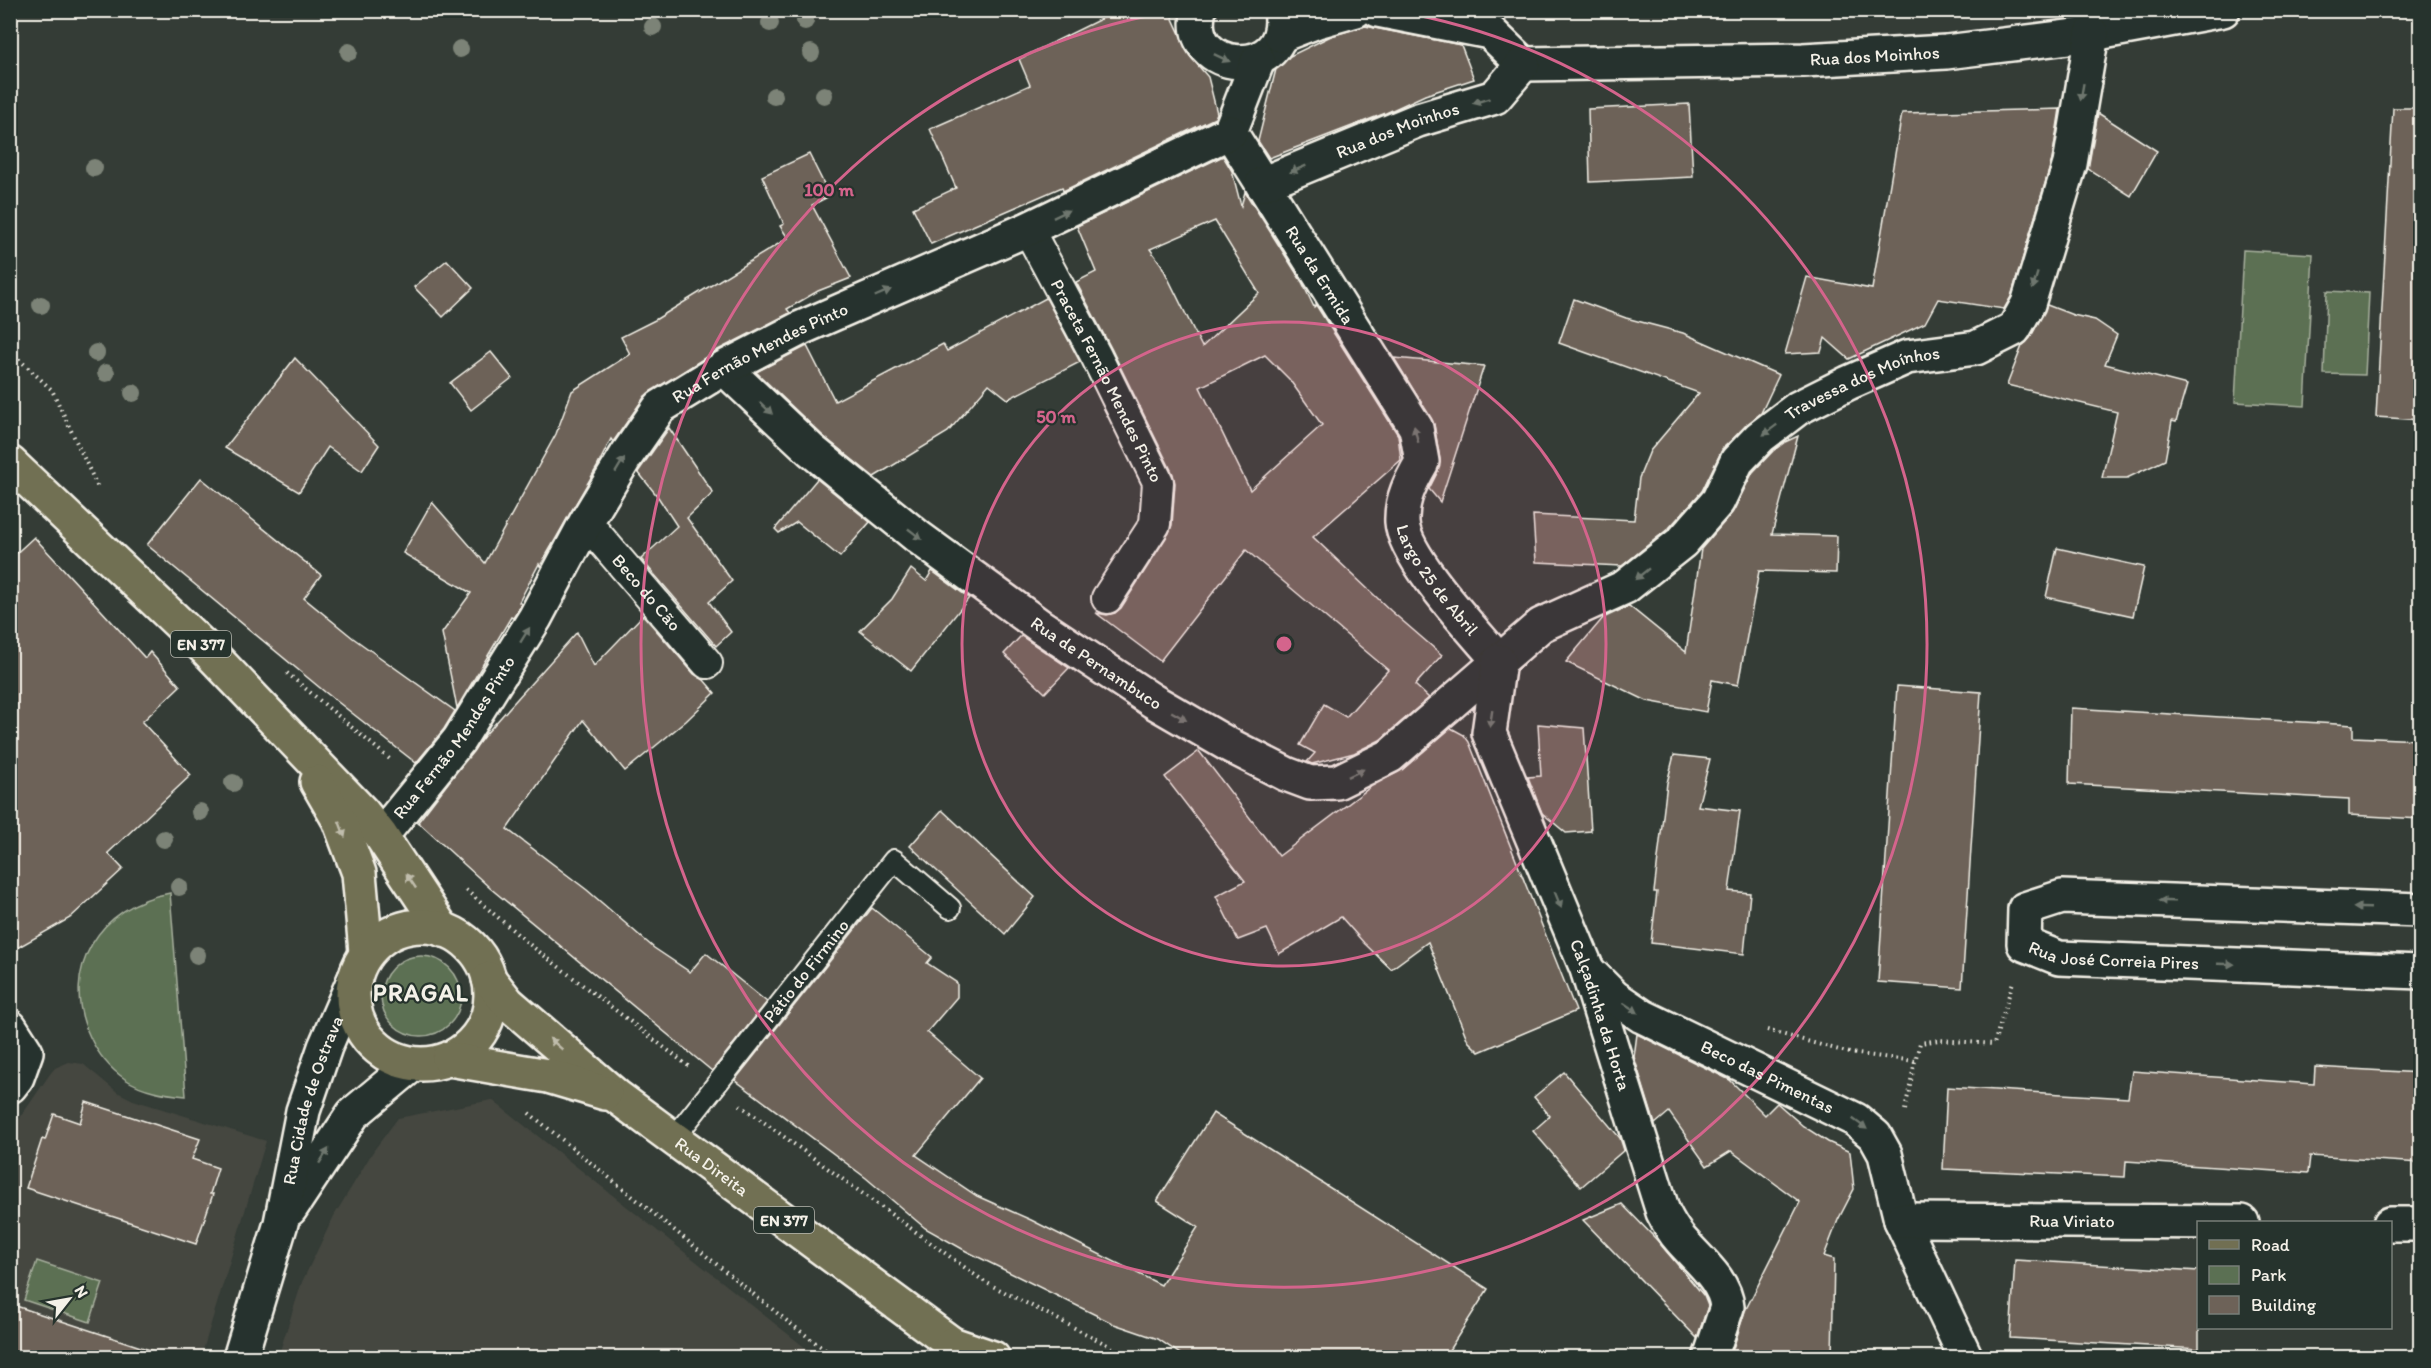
<svg xmlns="http://www.w3.org/2000/svg" width="2431" height="1368" font-family="Itim,sans-serif">
	<style>
		.built { fill: #454740 }
		.green { fill: #5b7053; stroke: #a8b09e; stroke-width: 1.5 }
		.building { fill: #6d6258; stroke: #f4f1e8; stroke-width: 1.5; fill-rule: evenodd }
		.lines { fill: none; stroke-linecap: round; stroke-linejoin: round }
		.service-casing { stroke: #f4f1e8; stroke-width: 24 }
		.pedestrian-casing { stroke: #f4f1e8; stroke-width: 34 }
		.minor-casing { stroke: #f4f1e8; stroke-width: 38 }
		.tertiary-casing { stroke: #f4f1e8; stroke-width: 38 }
		.primary-casing { stroke: #f4f1e8; stroke-width: 38 }
		.path { stroke: #f4f1e8; stroke-width: 4; stroke-dasharray: 1.5 4.5; stroke-linecap: butt }
		.service { stroke: #26332d; stroke-width: 20 }
		.pedestrian { stroke: #26332d; stroke-width: 30 }
		.minor { stroke: #26332d; stroke-width: 33 }
		.tertiary { stroke: #26332d; stroke-width: 33 }
		.primary { stroke: #716f52; stroke-width: 33 }
		.tree { fill: #7c8377 }
		.oneway { fill: #6e766e }
		.oneway2 { fill: #c0bdac }
		.ring { fill: none; stroke: #d4648c; stroke-width: 3 }
		.labels { text-anchor: middle; dominant-baseline: central; stroke-width: 4.5; stroke-linejoin: round; paint-order: stroke }
		.shield { fill: #26332d; stroke: #b6b8b0; stroke-width: 1.5 }
		.shield-label { font-size: 16px; font-weight: bold; fill: #f4f1e8 }
		.street-label { font-size: 18px; fill: #f4f1e8; stroke: #26332d }
		.district-label { font-size: 24px; font-weight: bold; letter-spacing: 1.5px; fill: #f4f1e8; stroke: #26332d }
		.centre { fill: #d4648c; stroke: #26332d; stroke-width: 3 }
		.ring-label { font-size: 18px; text-anchor: middle; font-weight: bold; fill: #d4648c; stroke: #26332d; stroke-width: 4.5; stroke-linejoin: round; paint-order: stroke }
	</style>
	<rect width="100%" height="100%" fill="#343c36"/>
	<filter id="ink" filterUnits="userSpaceOnUse"><feTurbulence type="fractalNoise" baseFrequency=".0167" numOctaves="2"/><feDisplacementMap in="SourceGraphic" scale="12" xChannelSelector="R" yChannelSelector="G"/><feConvolveMatrix kernelMatrix="1 2 1 2 8 2 1 2 1" color-interpolation-filters="sRGB"/></filter>
	<g filter="url(#ink)">
		<g class="built">
			<polygon points="69,1062 83,1064 117,1092 133,1100 266,1141 201,1357 11,1358 11,1131 50,1074 55,1068"/>
			<polygon points="492,1100 817,1357 278,1357 302,1282 334,1216 374,1150 398,1118"/>
		</g>
		<g class="green">
			<polygon points="2243,250 2313,254 2305,406 2235,402"/>
			<polygon points="2327,291 2369,293 2365,375 2324,374"/>
			<path d="M170 893 186 1096C165 1094 143 1091 125 1079 109 1068 98 1054 90 1037 58 970 100 905 170 893Z"/>
			<circle cx="421" cy="996" r="40"/>
			<polygon points="37,1261 103,1283 90,1322 24,1300"/>
		</g>
		<g class="building">
			<polygon points="1119,10 1169,10 1190,56 1208,77 1217,113 1215,118 1063,191 1062,187 931,244 913,208 956,188 930,129 1030,85 1019,59"/>
			<polygon points="1365,26 1461,45 1474,79 1425,95 1386,113 1269,158 1258,141 1276,69 1288,57 1331,36"/>
			<polygon points="1689,104 1693,177 1590,182 1588,109"/>
			<polygon points="2393,108 2421,108 2421,420 2376,417"/>
			<polygon points="2060,109 2052,160 2011,297 2004,309 1938,299 1925,323 1849,359 1825,338 1821,352 1785,354 1807,277 1872,289 1902,113"/>
			<polygon points="2098,113 2157,151 2131,196 2088,169"/>
			<polygon points="809,154 830,196 812,205 851,278 818,291 787,309 790,313 714,352 645,396 613,442 611,439 597,467 540,566 539,564 519,602 521,604 519,609 513,618 511,617 457,708 442,633 471,593 403,553 432,502 485,563 556,434 572,391 630,354 621,337 655,320 788,238 780,226 784,224 762,176"/>
			<path d="M1223 156 1232 171 1241 206 1245 192 1302 282 1314 307 1316 305 1398 435 1401 460 1313 537 1391 611 1442 655 1415 685 1429 698 1380 740 1354 753 1312 764 1307 762 1315 753 1300 745 1324 704 1346 717 1388 670 1246 550 1160 661 1096 613 1107 615 1115 613 1121 608 1169 533 1172 525 1175 483 1173 474 1111 348 1076 282 1096 272 1077 226ZM1215 221 1259 293 1202 347 1161 264 1150 249ZM1265 355 1289 379 1322 425 1250 490 1200 387Z"/>
			<polygon points="447,260 473,288 443,317 414,287"/>
			<polygon points="1046,298 1080,362 1008,399 989,384 948,432 874,477 823,436 756,372 807,346 835,401 943,344 947,351"/>
			<polygon points="1574,299 1626,318 1683,333 1779,375 1761,413 1723,448 1702,491 1669,528 1622,566 1536,562 1533,515 1634,520 1639,478 1650,451 1699,393 1559,343"/>
			<polygon points="2047,305 2073,315 2095,320 2117,335 2105,364 2187,385 2176,422 2172,421 2165,460 2127,478 2102,478 2117,412 2007,385 2022,346 2030,338"/>
			<polygon points="491,352 512,378 471,410 450,383"/>
			<polygon points="295,358 379,445 362,471 328,447 299,492 225,448"/>
			<polygon points="1394,358 1484,366 1440,502 1429,489 1438,471 1440,460 1434,424"/>
			<polygon points="669,428 713,493 687,518 732,581 709,602 731,632 716,646 641,559 677,526 658,497 638,472"/>
			<polygon points="1798,436 1772,534 1837,536 1836,573 1759,571 1738,685 1712,680 1706,712 1647,701 1566,662 1603,618 1629,606 1686,652 1701,549 1732,513 1753,472 1773,451 1785,442"/>
			<polygon points="201,478 321,575 304,598 353,638 455,711 444,729 416,763 325,692 147,545"/>
			<polygon points="817,479 870,522 840,557 797,522 779,533 775,529"/>
			<polygon points="34,537 145,658 150,652 180,686 142,722 191,775 108,853 123,869 70,918 10,952 10,559"/>
			<polygon points="2057,548 2144,567 2133,616 2046,597"/>
			<polygon points="911,569 926,581 932,571 969,598 911,671 860,631 892,599"/>
			<polygon points="643,615 694,674 704,680 715,693 686,721 625,771 583,720 507,829 587,890 654,948 690,972 706,953 767,1002 712,1071 490,888 418,822 484,736 577,632 594,666"/>
			<polygon points="1021,636 1069,668 1045,693 1004,654"/>
			<polygon points="1897,686 1981,692 1962,988 1878,982"/>
			<polygon points="2071,708 2353,725 2353,737 2421,740 2421,819 2349,815 2349,799 2069,784"/>
			<polygon points="1538,724 1584,728 1591,831 1566,833 1542,813 1528,777 1541,776"/>
			<polygon points="1451,728 1464,735 1469,742 1576,1011 1479,1052 1468,1041 1428,942 1391,969 1364,943 1341,917 1279,954 1267,929 1238,940 1216,896 1245,881 1165,777 1199,751 1279,856 1372,786 1402,770"/>
			<polygon points="1674,755 1710,759 1698,806 1740,811 1729,891 1750,893 1744,954 1651,943 1657,892 1654,892 1667,783"/>
			<polygon points="942,810 1035,897 1005,934 910,846"/>
			<polygon points="872,908 932,957 927,963 957,983 957,997 927,1032 980,1078 916,1155 977,1196 1031,1220 1161,1285 1198,1227 1157,1201 1213,1113 1488,1289 1444,1358 1186,1358 1158,1339 1114,1324 966,1251 925,1228 866,1178 735,1080"/>
			<polygon points="1637,1034 1730,1080 1765,1115 1777,1103 1803,1126 1828,1142 1850,1152 1854,1189 1838,1220 1824,1256 1834,1259 1832,1358 1730,1358 1745,1311 1800,1202 1731,1151 1707,1166 1669,1112 1655,1124 1634,1057"/>
			<polygon points="2315,1067 2421,1073 2421,1163 2310,1156 2308,1173 2126,1161 2125,1177 1943,1169 1947,1087 2128,1098 2132,1071 2314,1084"/>
			<polygon points="1564,1072 1620,1138 1624,1150 1581,1187 1533,1131 1550,1116 1534,1097"/>
			<polygon points="86,1102 200,1139 192,1159 218,1168 210,1194 213,1194 196,1244 26,1188 42,1139 45,1140 54,1114 80,1123"/>
			<polygon points="1622,1204 1656,1239 1704,1296 1708,1306 1697,1338 1583,1220"/>
			<polygon points="2015,1260 2199,1271 2199,1349 2010,1338"/>
			<polygon points="10,1304 153,1351 151,1358 10,1358"/>
		</g>
		<g class="lines">
			<defs>
				<g id="service">
					<path id="s1" d="M674 1138 894 860 950 908"/>
				</g>
				<g id="pedestrian">
					<path id="s2" d="M1028 229 1096 356 1158 482 1155 524 1107 598"/>
					<path id="s3" d="M586 522 707 663"/>
				</g>
				<g id="minor">
					<path d="M1199 10C1182 74 1293 84 1281 10"/>
					<path id="s4" d="M1378 10 1490 32 1523 64 1803 60 1946 52 2092 34 2223 10"/>
					<polyline points="1281,35 1317,21 1356,10"/>
					<path id="s5" d="M1258 60 1230 132 1416 428 1422 462C1411 481 1401 499 1402 522 1404 558 1475 632 1499 661"/>
					<path id="s6" d="M1262 184 1418 120 1495 97 1523 64"/>
					<path id="s7" d="M724 368 811 450 918 537 1040 626 1153 701 1229 745 1286 774 1310 783 1337 782 1390 756 1541 625 1625 587 1682 542 1718 501 1737 461 1760 437 1798 408 1848 383 1907 357 1976 348 2014 329 2028 304 2070 164 2092 34"/>
					<path id="s8" d="M1499 661 1489 733 1587 969 1663 1212C1668 1222 1673 1231 1680 1239 1697 1259 1725 1280 1727 1307L1710 1358"/>
					<path id="s9" d="M381 836 459 740 535 618 586 522 626 456 660 407 724 368 801 328 1028 229 1230 132"/>
					<path id="s10" d="M2420 910 2062 897 2025 909 2024 944 2059 958 2420 972"/>
					<path id="s11" d="M1588 971 1614 997 1642 1016 1856 1120 1875 1136 1885 1154 1901 1220 1966 1358"/>
					<polyline points="10,1027 26,1052 17,1077 10,1086"/>
					<path id="s12" d="M1901 1220 2242 1222"/>
					<polyline points="2390,1224 2420,1224"/>
				</g>
				<g id="tertiary">
					<polyline points="290,1209 353,1114 413,1064"/>
					<path id="s13" d="M240 1358 281 1223 303 1111 325 1047 354 980"/>
				</g>
				<g id="primary">
					<polyline points="10,463 208,651 363,813 381,836 443,930"/>
					<polyline points="317,782 339,820 359,873 366,952"/>
					<circle cx="422" cy="995" r="69"/>
					<path id="s14" d="M489 979 508 1003 616 1096 952 1344 962 1358"/>
					<polyline points="449,1059 548,1076 605,1093"/>
					<polyline points="952,1344 993,1358"/>
				</g>
			</defs>
			<use href="#service" class="service-casing"/>
			<use href="#pedestrian" class="pedestrian-casing"/>
			<use href="#minor" class="minor-casing"/>
			<use href="#tertiary" class="tertiary-casing"/>
			<use href="#primary" class="primary-casing"/>
			<g class="path">
				<polyline points="10,351 52,390 99,490"/>
				<polyline points="287,673 392,761"/>
				<polyline points="466,890 529,944 691,1068"/>
				<polyline points="1767,1030 1850,1053 1915,1061 1920,1043 1939,1040 1994,1044 2013,982"/>
				<polyline points="740,1105 985,1282 1133,1358"/>
				<polyline points="1905,1110 1915,1061"/>
				<polyline points="529,1113 787,1321 836,1358"/>
			</g>
			<use href="#service" class="service"/>
			<use href="#pedestrian" class="pedestrian"/>
			<use href="#minor" class="minor"/>
			<use href="#tertiary" class="tertiary"/>
			<use href="#primary" class="primary"/>
		</g>
		<g class="tree">
			<circle cx="805" cy="21" r="9"/>
			<circle cx="770" cy="23" r="9"/>
			<circle cx="653" cy="27" r="9"/>
			<circle cx="460" cy="49" r="9"/>
			<circle cx="349" cy="52" r="9"/>
			<circle cx="811" cy="53" r="9"/>
			<circle cx="824" cy="95" r="9"/>
			<circle cx="774" cy="96" r="9"/>
			<circle cx="94" cy="168" r="9"/>
			<circle cx="41" cy="305" r="9"/>
			<circle cx="96" cy="353" r="9"/>
			<circle cx="106" cy="373" r="9"/>
			<circle cx="133" cy="393" r="9"/>
			<circle cx="233" cy="783" r="9"/>
			<circle cx="200" cy="812" r="9"/>
			<circle cx="164" cy="839" r="9"/>
			<circle cx="179" cy="887" r="9"/>
			<circle cx="197" cy="955" r="9"/>
		</g>
		<defs><path id="oneway-solid" d="M-6-.8H1V-3.2L6.5 0L1 3.2V.8H-6Z" transform="scale(1.5)"/></defs>
		<g class="oneway">
			<use href="#oneway-solid" transform="translate(1222 58) rotate(25)"/>
			<use href="#oneway-solid" transform="translate(2082 92) rotate(100)"/>
			<use href="#oneway-solid" transform="translate(1481 101) rotate(163)"/>
			<use href="#oneway-solid" transform="translate(1298 169) rotate(158)"/>
			<use href="#oneway-solid" transform="translate(1061 214) rotate(-26)"/>
			<use href="#oneway-solid" transform="translate(2035 281) rotate(107)"/>
			<use href="#oneway-solid" transform="translate(883 293) rotate(-23)"/>
			<use href="#oneway-solid" transform="translate(766 408) rotate(43)"/>
			<use href="#oneway-solid" transform="translate(1770 430) rotate(143)"/>
			<use href="#oneway-solid" transform="translate(1416 434) rotate(-105)"/>
			<use href="#oneway-solid" transform="translate(620 465) rotate(-59)"/>
			<use href="#oneway-solid" transform="translate(915 534) rotate(38)"/>
			<use href="#oneway-solid" transform="translate(1642 574) rotate(141)"/>
			<use href="#oneway-solid" transform="translate(525 635) rotate(-58)"/>
			<use href="#oneway-solid" transform="translate(1179 716) rotate(30)"/>
			<use href="#oneway-solid" transform="translate(1491 719) rotate(98)"/>
			<use href="#oneway-solid" transform="translate(1356 773) rotate(-26)"/>
			<use href="#oneway-solid" transform="translate(1558 900) rotate(68)"/>
			<use href="#oneway-solid" transform="translate(2167 901) rotate(-178)"/>
			<use href="#oneway-solid" transform="translate(2362 908) rotate(-178)"/>
			<use href="#oneway-solid" transform="translate(2226 964) rotate(2)"/>
			<use href="#oneway-solid" transform="translate(1631 1008) rotate(34)"/>
			<use href="#oneway-solid" transform="translate(1860 1124) rotate(36)"/>
			<use href="#oneway-solid" transform="translate(324 1156) rotate(-57)"/>
		</g>
		<g class="oneway2">
			<use href="#oneway-solid" transform="translate(342 829) rotate(70)"/>
			<use href="#oneway-solid" transform="translate(411 881) rotate(-124)"/>
			<use href="#oneway-solid" transform="translate(556 1044) rotate(-139)"/>
		</g>
	</g>
	<circle cx="1284" cy="644" r="322" fill="#d4648c" fill-opacity=".12"/>
	<g class="ring">
		<circle cx="1284" cy="644" r="322"/>
		<path d="M1396 11A643 643 0 1 1 1172 11"/>
	</g>
	<g class="labels">
		<g class="shield">
			<rect x="171" y="631" width="60" height="26" rx="4.5"/>
			<rect x="754" y="1207" width="60" height="26" rx="4.5"/>
		</g>
		<g class="shield-label">
			<text x="201" y="644">EN 377</text>
			<text x="784" y="1220">EN 377</text>
		</g>
		<g class="street-label">
			<text stroke="none"><textPath href="#s4" startOffset="512">Rua dos Moinhos</textPath></text>
			<text stroke="none"><textPath href="#s6" startOffset="146">Rua dos Moinhos</textPath></text>
			<text stroke="none"><textPath href="#s5" startOffset="246">Rua da Ermida</textPath></text>
			<text stroke="none"><textPath href="#s9" startOffset="627">Rua Fernão Mendes Pinto</textPath></text>
			<text stroke="none"><textPath href="#s2" startOffset="171">Praceta Fernão Mendes Pinto</textPath></text>
			<text stroke="none"><textPath href="#s7" startOffset="1422">Travessa dos Moínhos</textPath></text>
			<text stroke="none"><textPath href="#s5" startOffset="594">Largo 25 de Abril</textPath></text>
			<text stroke="none"><textPath href="#s3" startOffset="93">Beco do Cão</textPath></text>
			<text stroke="none"><textPath href="#s7" startOffset="476">Rua de Pernambuco</textPath></text>
			<text stroke="none"><textPath href="#s9" startOffset="123">Rua Fernão Mendes Pinto</textPath></text>
			<text stroke="none"><textPath href="#s10" startOffset="524">Rua José Correia Pires</textPath></text>
			<text stroke="none"><textPath href="#s1" startOffset="213">Pátio do Firmino</textPath></text>
			<text stroke="none"><textPath href="#s8" startOffset="376">Calçadinha da Horta</textPath></text>
			<text stroke="none"><textPath href="#s11" startOffset="210">Beco das Pimentas</textPath></text>
			<text stroke="none"><textPath href="#s13" startOffset="268">Rua Cidade de Ostrava</textPath></text>
			<text stroke="none"><textPath href="#s14" startOffset="292">Rua Direita</textPath></text>
			<text stroke="none"><textPath href="#s12" startOffset="171">Rua Viriato</textPath></text>
		</g>
		<g class="district-label">
			<text x="421" y="992">PRAGAL</text>
		</g>
	</g>
	<circle cx="1284" cy="644" r="9" class="centre"/>
	<g class="ring-label">
		<text x="829" y="196">100 m</text>
		<text x="1056" y="423">50 m</text>
	</g>
	<rect width="2431" height="1368" fill="none" stroke="#26332d" stroke-width="36"/>
	<rect x="18" y="18" width="2395" height="1332" fill="none" stroke="#f4f1e8" stroke-width="2" filter="url(#ink)"/>
	<rect x="2197" y="1221" width="195" height="108" fill="#26332d" stroke="#787f78" stroke-width="1.5"/>
	<rect x="2209" y="1240" width="30" height="9" fill="#716f52" stroke="#787f78" stroke-width="1.5"/>
	<text x="2251" y="1251" font-size="18" fill="#f4f1e8">Road</text>
	<rect x="2209" y="1266" width="30" height="18" fill="#5b7053" stroke="#787f78" stroke-width="1.5"/>
	<text x="2251" y="1281" font-size="18" fill="#f4f1e8">Park</text>
	<rect x="2209" y="1296" width="30" height="18" fill="#6d6258" stroke="#787f78" stroke-width="1.5"/>
	<text x="2251" y="1311" font-size="18" fill="#f4f1e8">Building</text>
	<g transform="translate(69 1299) rotate(59)" stroke="#26332d" stroke-width="4.5" paint-order="stroke">
	<path d="M0-4.5L10 22L0 15L-10 22Z" fill="#f4f1e8"/>
	<text y="-9" font-size="16" font-weight="bold" text-anchor="middle" fill="#f4f1e8">N</text>
	</g>
</svg>
